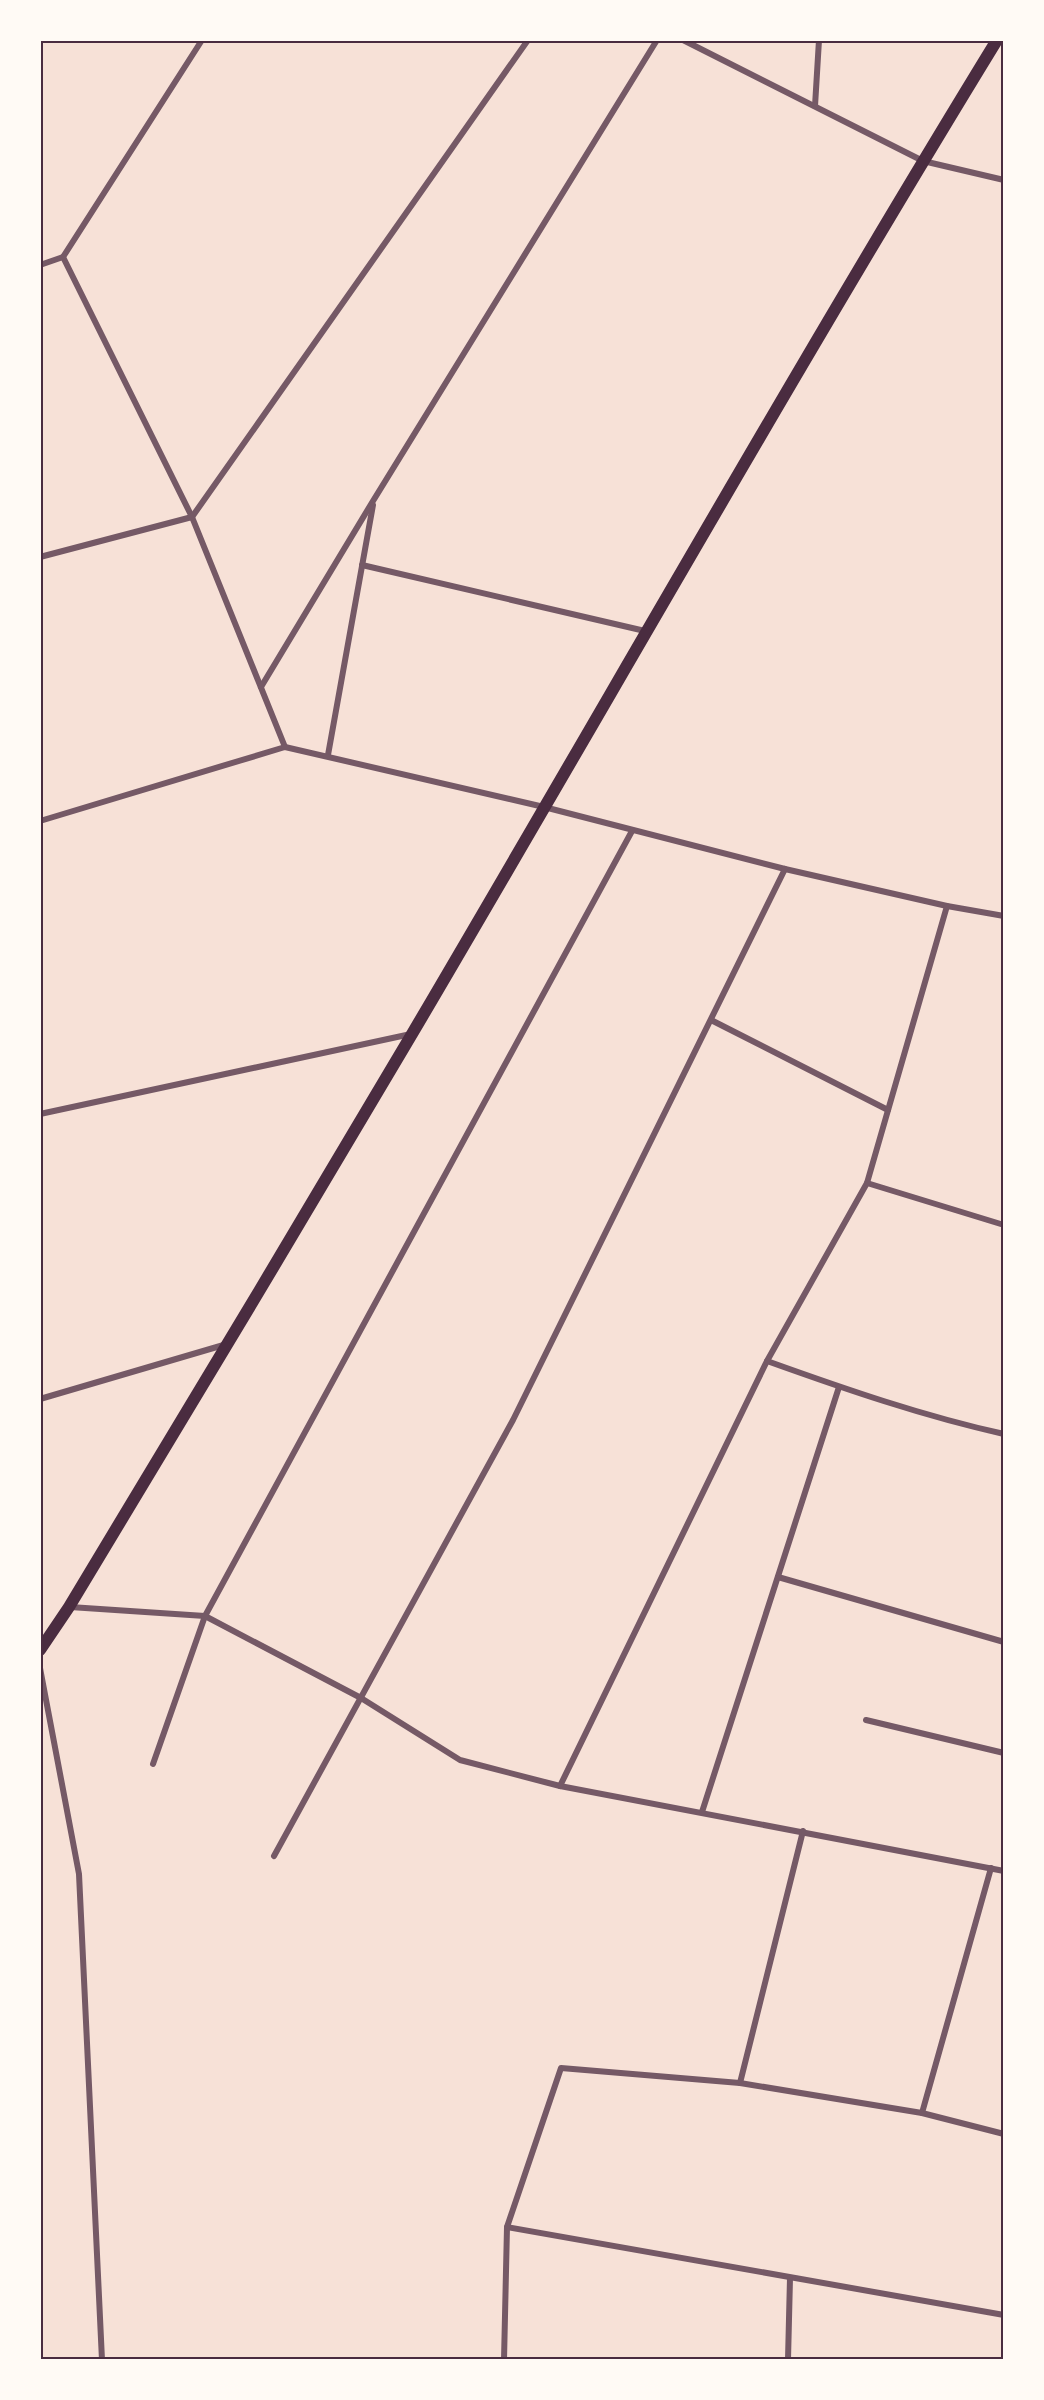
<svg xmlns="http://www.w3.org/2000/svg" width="1044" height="2400" font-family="Arial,sans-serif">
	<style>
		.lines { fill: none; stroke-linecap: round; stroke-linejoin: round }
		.minor { stroke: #755966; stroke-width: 6 }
		.secondary { stroke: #4a2c40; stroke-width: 12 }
		.neatline { fill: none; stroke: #4a2c40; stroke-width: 2 }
	</style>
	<rect width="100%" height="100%" fill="#f7e1d7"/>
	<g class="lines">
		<g class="minor">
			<polyline points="683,40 923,161 1004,180"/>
			<polyline points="815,106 819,40"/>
			<polyline points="63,257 192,517 285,747"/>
			<polyline points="40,265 63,257 202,40"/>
			<polyline points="40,557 192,517 528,40"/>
			<polyline points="362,565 645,631"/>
			<polyline points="261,687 373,501 657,40"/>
			<polyline points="328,755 373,505"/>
			<polyline points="40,821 285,747 544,807 785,869 947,906 1004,916"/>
			<polyline points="711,1020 888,1110"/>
			<polyline points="40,1114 411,1034"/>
			<polyline points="867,1183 1004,1225"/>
			<path d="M767 1361C845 1389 923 1416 1004 1434"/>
			<polyline points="40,1399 227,1344"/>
			<polyline points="778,1577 1004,1642"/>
			<polyline points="70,1607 205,1616 361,1698 460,1760 560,1786 1004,1871"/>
			<polyline points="40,1668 79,1874 102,2360"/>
			<polyline points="866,1720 1004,1753"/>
			<polyline points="153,1764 205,1616 632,831"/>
			<polyline points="560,1786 767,1361 867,1183 947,906"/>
			<polyline points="702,1812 839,1387"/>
			<polyline points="274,1856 513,1420 785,869"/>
			<polyline points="740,2083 803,1831"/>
			<polyline points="922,2113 991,1868"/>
			<polyline points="507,2227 1004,2315"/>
			<polyline points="504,2360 507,2227 561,2068 740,2083 922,2113 1004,2134"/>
			<polyline points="788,2360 790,2278"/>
		</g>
		<path class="secondary" d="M40 1650 69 1607C184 1416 299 1226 412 1034 607 703 796 368 997 40"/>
	</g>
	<rect width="1044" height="2400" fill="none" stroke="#fffaf5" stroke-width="84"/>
	<rect x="42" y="42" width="960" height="2316" class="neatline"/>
</svg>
